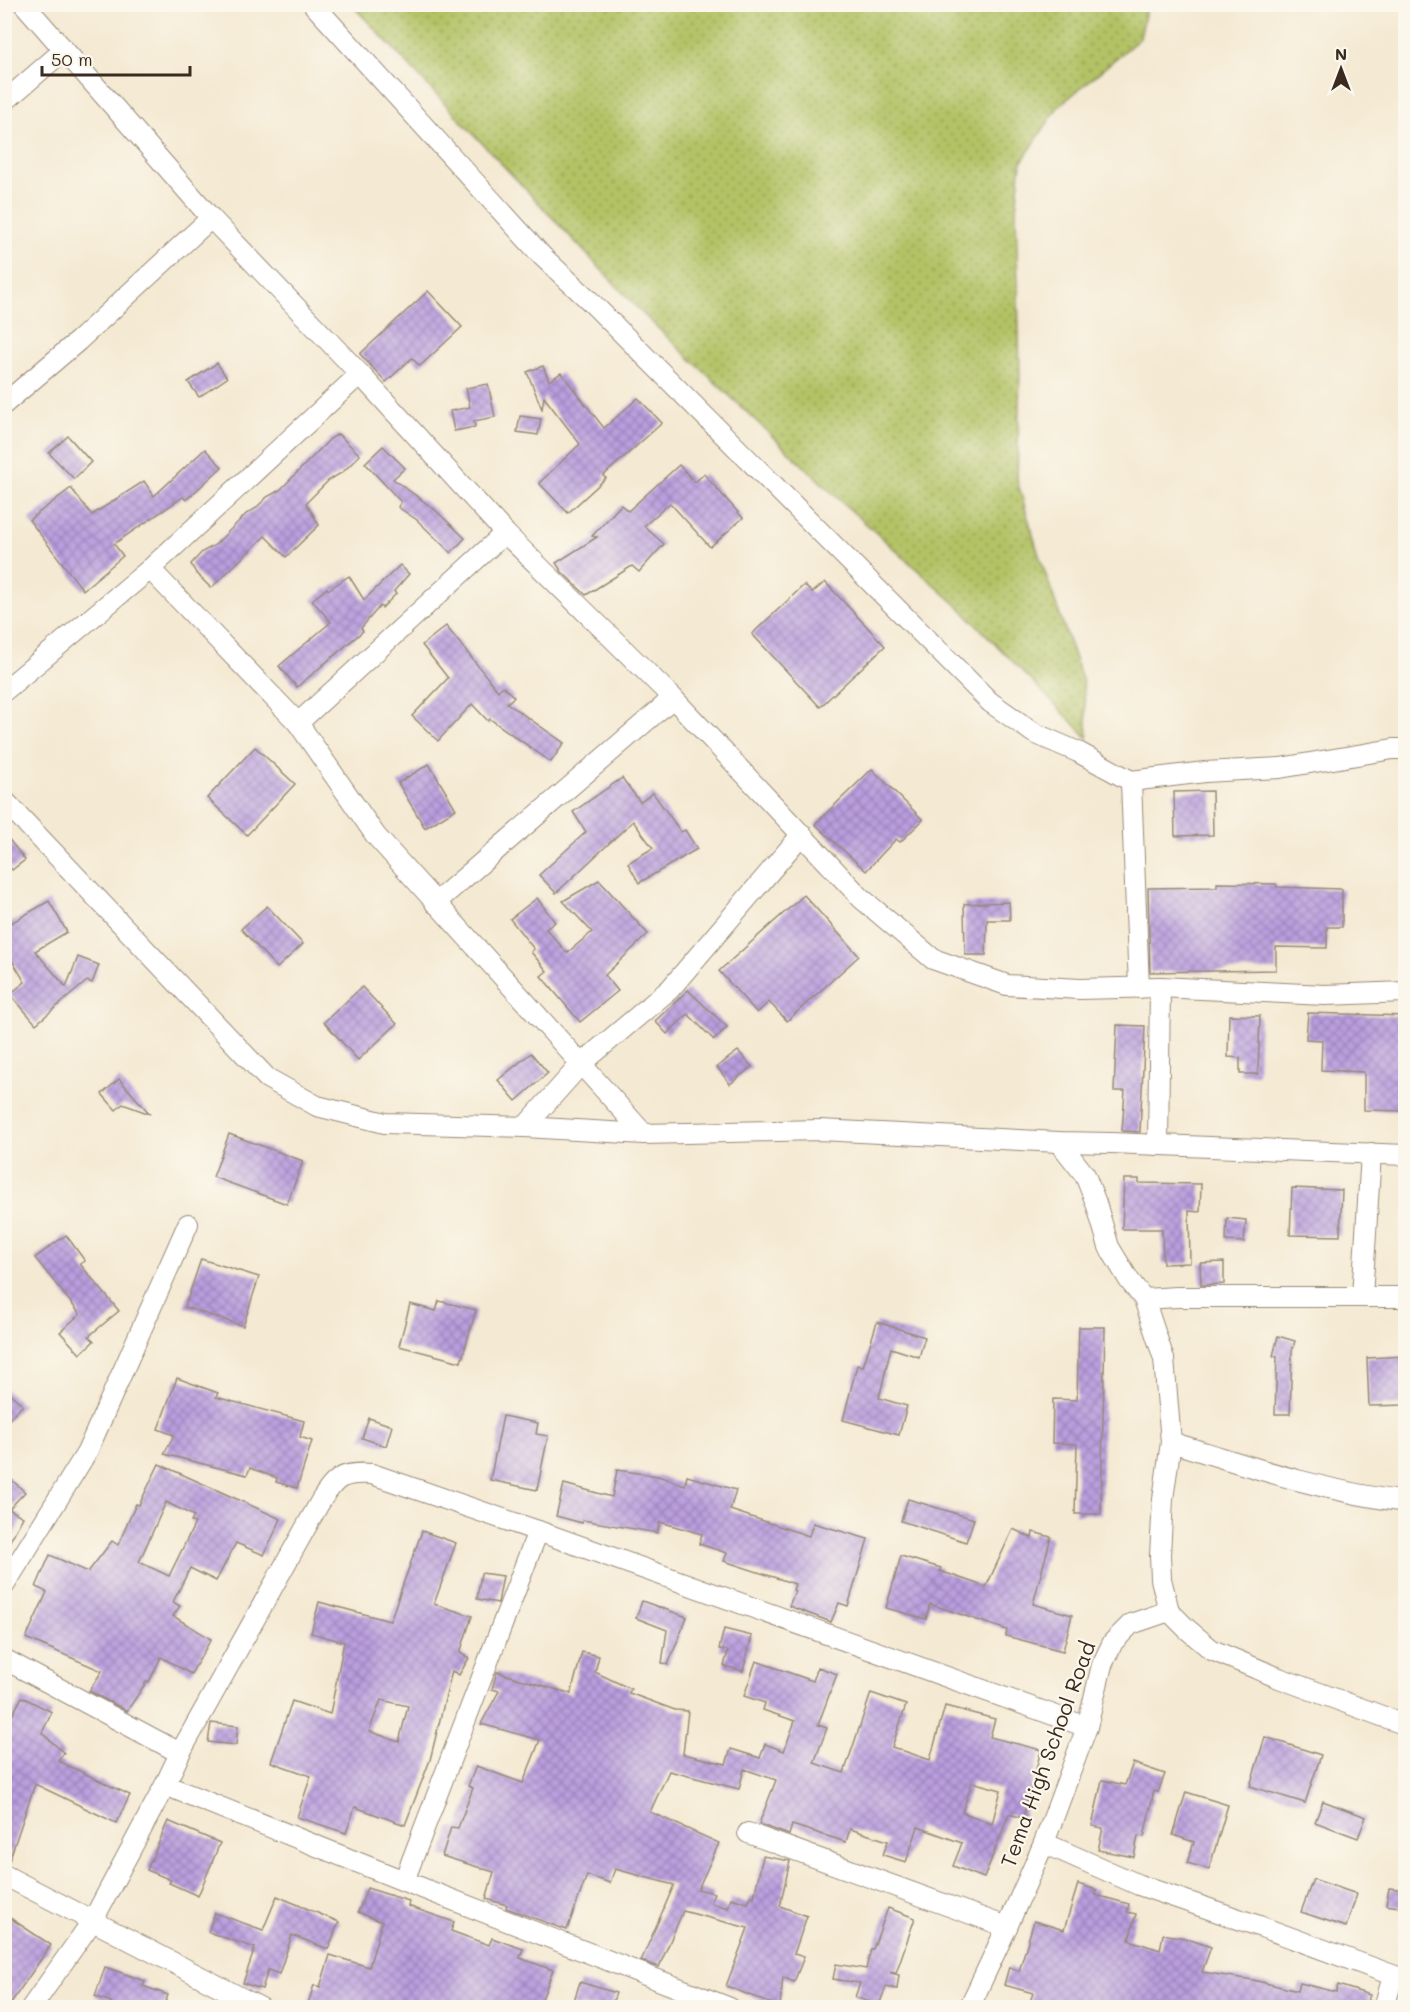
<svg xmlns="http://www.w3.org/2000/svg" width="1410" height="2012" font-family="Mali,sans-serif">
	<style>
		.grass { fill: url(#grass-dots); stroke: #767642; stroke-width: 1.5 }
		.building { fill: url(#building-cross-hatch); fill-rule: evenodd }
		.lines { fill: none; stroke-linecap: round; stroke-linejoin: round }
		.minor-casing { stroke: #988a78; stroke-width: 22 }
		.minor { stroke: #fff; stroke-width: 20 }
		.labels { text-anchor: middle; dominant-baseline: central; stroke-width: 4.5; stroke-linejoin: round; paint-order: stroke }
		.street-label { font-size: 21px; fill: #3b2a1e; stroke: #fbf7ec }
	</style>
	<defs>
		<pattern id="grass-dots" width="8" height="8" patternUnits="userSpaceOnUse" patternTransform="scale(1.5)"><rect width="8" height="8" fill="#b2c265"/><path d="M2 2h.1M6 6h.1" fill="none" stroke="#929e53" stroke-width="1.8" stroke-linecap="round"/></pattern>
		<pattern id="building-cross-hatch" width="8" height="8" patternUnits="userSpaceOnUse" patternTransform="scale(1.5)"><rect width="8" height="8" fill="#ba9edf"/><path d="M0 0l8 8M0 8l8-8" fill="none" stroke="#9881b4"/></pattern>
	</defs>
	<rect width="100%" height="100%" fill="#fbf7ec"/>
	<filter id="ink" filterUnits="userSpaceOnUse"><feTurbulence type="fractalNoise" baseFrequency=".0167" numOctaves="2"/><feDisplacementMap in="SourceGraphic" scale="12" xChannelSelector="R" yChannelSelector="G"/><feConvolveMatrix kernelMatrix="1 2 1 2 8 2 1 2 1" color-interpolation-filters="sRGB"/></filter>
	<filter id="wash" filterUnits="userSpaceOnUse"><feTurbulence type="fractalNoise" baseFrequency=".008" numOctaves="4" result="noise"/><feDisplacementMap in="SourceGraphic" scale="24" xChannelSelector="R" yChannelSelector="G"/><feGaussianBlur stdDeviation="1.35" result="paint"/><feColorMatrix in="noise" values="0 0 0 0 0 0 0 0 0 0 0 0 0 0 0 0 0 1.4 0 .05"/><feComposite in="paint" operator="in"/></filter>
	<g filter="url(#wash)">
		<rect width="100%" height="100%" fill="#f4e9d2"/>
		<polygon class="grass" points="352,5 1147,5 1140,38 1058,107 1021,163 1016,210 1020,375 1017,480 1038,552 1083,682 1088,738 960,608 845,505 644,315"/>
		<g id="blocks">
			<g class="building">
				<polygon points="428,291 462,327 420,366 412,358 386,382 360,354"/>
				<polygon points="217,363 227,378 199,397 188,382"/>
				<polygon points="543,366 549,381 561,373 604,428 638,398 662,423 603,476 606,478 568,513 539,483 580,444 544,397 542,409 527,372"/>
				<polygon points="488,384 495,417 474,421 475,427 454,431 450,411 470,407 466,388"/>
				<polygon points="520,416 541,419 538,435 517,432"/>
				<polygon points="338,434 360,455 343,472 329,480 306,503 319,525 286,557 265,536 211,588 196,573 191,564 202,552 215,545 246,514 255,509 267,497 280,490 330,439"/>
				<polygon points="68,436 91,462 74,479 49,453"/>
				<polygon points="383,446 405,468 393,479 433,508 465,538 451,553 417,520 398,507 401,502 365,463"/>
				<polygon points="205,449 222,467 186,500 183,497 114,544 123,556 83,590 29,520 71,488 92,515 144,481 154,496"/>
				<polygon points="679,465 695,482 704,474 743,518 710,547 670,503 644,526 664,544 639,572 632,566 586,595 562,572 556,563 597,537 592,536 621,505 628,511"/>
				<polygon points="400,565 409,574 394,591 396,594 382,608 380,606 361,628 363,631 297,687 279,666 331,622 312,600 327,588 328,590 349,576 364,600"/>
				<polygon points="825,582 885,646 820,707 752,634 804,585 812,593"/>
				<polygon points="446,626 498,691 503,686 514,697 507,703 564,743 551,762 490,719 488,721 472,704 438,741 412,716 448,678 422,645"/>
				<polygon points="255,747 295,784 247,835 207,798"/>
				<polygon points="429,764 456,809 425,828 398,783"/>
				<polygon points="872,769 923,820 900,842 896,839 866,871 815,824"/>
				<polygon points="622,778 640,802 653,793 681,832 685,830 697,849 639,883 628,863 653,848 633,821 556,893 539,875 586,832 573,812"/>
				<polygon points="1212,791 1213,835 1175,836 1174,792"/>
				<polygon points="4,833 25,860 12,870 4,860"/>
				<polygon points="599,880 648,934 605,975 618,991 580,1022 541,976 547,971 531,952 534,949 510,919 537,898 555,922 546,929 567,953 592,932 563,901"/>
				<polygon points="1217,883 1276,884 1277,887 1342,889 1342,927 1327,927 1327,948 1276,947 1276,970 1150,972 1148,888 1217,887"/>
				<polygon points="804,895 859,956 787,1021 769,1002 757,1013 719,971"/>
				<polygon points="49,901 67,932 35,951 66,987 78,957 99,965 92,983 87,981 36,1024 10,994 25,982 4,947 4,927"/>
				<polygon points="1009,902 1010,920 987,920 986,955 965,955 964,904"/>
				<polygon points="267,906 303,944 277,968 241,929"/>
				<polygon points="362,987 397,1024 358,1060 324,1022"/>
				<polygon points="688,990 727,1027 714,1040 688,1014 667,1034 655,1021"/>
				<polygon points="1308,1013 1406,1016 1406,1111 1364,1110 1364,1072 1321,1070 1322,1040 1306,1039"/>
				<polygon points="1229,1015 1260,1016 1258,1074 1240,1074 1240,1058 1228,1057"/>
				<polygon points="1117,1025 1145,1026 1140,1132 1122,1131 1125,1091 1114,1091"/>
				<polygon points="738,1051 752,1067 730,1084 717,1067"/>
				<polygon points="531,1053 548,1073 516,1101 498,1080"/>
				<polygon points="119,1079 150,1114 123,1104 116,1110 102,1094"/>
				<polygon points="229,1134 303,1161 287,1204 213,1177"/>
				<polygon points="1124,1179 1139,1179 1139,1183 1201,1184 1200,1212 1189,1211 1190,1263 1163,1264 1162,1229 1122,1229"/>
				<polygon points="1292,1188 1342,1190 1340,1236 1290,1235"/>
				<polygon points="1227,1218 1246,1220 1244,1242 1226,1241"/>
				<polygon points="66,1235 85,1261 80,1264 119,1311 89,1336 94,1341 80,1354 60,1332 80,1314 35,1258"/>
				<polygon points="201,1259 259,1277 243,1326 185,1307"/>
				<polygon points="1224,1262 1224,1284 1201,1285 1200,1263"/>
				<polygon points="439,1301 476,1310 461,1362 399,1346 410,1304 436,1311"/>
				<polygon points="877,1322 925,1337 919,1357 891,1348 879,1398 907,1406 899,1435 843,1420 857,1365 863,1367"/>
				<polygon points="1079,1327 1105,1327 1101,1514 1075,1514 1077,1444 1052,1443 1053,1399 1077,1400"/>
				<polygon points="1278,1336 1295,1341 1292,1351 1290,1414 1275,1414 1277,1357 1273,1356"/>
				<polygon points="1406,1356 1406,1405 1369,1406 1367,1358"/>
				<polygon points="177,1378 218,1393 216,1397 304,1421 300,1437 312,1441 297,1488 276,1482 277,1478 250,1468 247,1475 164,1454 174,1435 158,1429"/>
				<polygon points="4,1388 23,1405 4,1424"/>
				<polygon points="503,1416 538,1423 536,1434 548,1436 537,1490 490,1480"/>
				<polygon points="369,1418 392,1426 386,1446 362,1438"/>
				<path d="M159 1464 281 1519 264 1555 236 1543 216 1581 190 1568 173 1602 180 1606 173 1616 211 1639 191 1674 161 1657 149 1682 147 1681 127 1711 89 1691 102 1671 26 1638 47 1592 36 1587 50 1555 88 1572 112 1541 118 1545 136 1504 139 1505ZM166 1502 194 1516 191 1522 195 1523 169 1576 139 1562Z"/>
				<polygon points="617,1470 658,1476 685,1485 687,1476 736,1490 730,1510 809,1536 813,1523 868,1539 848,1606 839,1603 831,1622 789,1606 795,1591 793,1590 795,1584 724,1561 727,1553 699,1544 702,1534 660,1522 657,1533 583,1520 582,1523 556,1516 564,1484 612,1497"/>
				<polygon points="4,1473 25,1492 9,1509 23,1517 4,1552"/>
				<polygon points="908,1499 974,1519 966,1542 901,1521"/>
				<polygon points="1013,1529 1032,1538 1033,1532 1051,1537 1033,1604 1072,1615 1063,1651 1006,1636 1007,1630 930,1604 926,1619 886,1608 901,1556 941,1568 940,1571 986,1587"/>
				<path d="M422 1531 456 1543 434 1604 472 1616 460 1653 469 1658 459 1675 452 1671 430 1760 405 1825 355 1807 346 1833 297 1817 311 1776 271 1762 292 1701 330 1714 344 1642 311 1633 319 1602 390 1621ZM381 1700 408 1706 399 1742 369 1731Z"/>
				<polygon points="481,1573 503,1576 498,1603 477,1599"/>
				<polygon points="642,1601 687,1617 668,1665 662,1663 667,1630 636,1618"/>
				<polygon points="724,1629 752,1636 743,1671 724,1666 728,1651 719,1649"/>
				<path d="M582 1652 599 1656 595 1672 631 1689 629 1693 675 1710 688 1711 683 1754 726 1764 731 1749 760 1758 765 1744 784 1751 795 1721 763 1710 765 1703 744 1696 756 1661 813 1681 818 1667 837 1674 818 1725 827 1728 814 1763 844 1773 871 1693 906 1705 892 1747 930 1760 945 1706 995 1719 990 1737 1041 1750 1023 1818 1009 1814 984 1878 953 1866 962 1843 918 1827 906 1862 883 1855 888 1841 850 1829 846 1842 792 1825 789 1835 759 1824 776 1780 744 1769 739 1789 669 1771 650 1812 719 1843 698 1889 714 1893 711 1903 728 1908 731 1898 748 1903 751 1896 754 1897 763 1856 790 1861 780 1906 807 1916 794 1954 804 1957 794 1982 783 1977 780 2007 726 1986 748 1928 683 1911 659 1967 641 1961 674 1885 615 1869 610 1883 587 1875 567 1930 506 1908 507 1905 486 1899 494 1872 442 1856 451 1827 458 1828 473 1788 468 1786 476 1766 523 1783 540 1740 481 1724 499 1691 492 1689 497 1672 571 1694ZM972 1782 1001 1790 992 1824 962 1812Z"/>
				<polygon points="22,1697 52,1712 42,1733 64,1753 58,1761 130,1795 116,1823 35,1784 8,1864 4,1863 4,1731"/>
				<polygon points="211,1723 238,1726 236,1745 208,1742"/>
				<polygon points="1265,1737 1321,1755 1305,1803 1250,1786"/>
				<polygon points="1133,1763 1165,1774 1158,1792 1154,1791 1144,1837 1138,1836 1134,1857 1098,1850 1103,1828 1092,1826 1102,1780 1125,1785"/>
				<polygon points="1186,1792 1228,1805 1209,1869 1187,1863 1194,1842 1173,1835"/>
				<polygon points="1323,1801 1366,1817 1358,1838 1315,1822"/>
				<polygon points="168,1821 220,1843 198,1896 169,1883 171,1880 147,1870"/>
				<polygon points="1313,1879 1357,1894 1346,1927 1301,1912"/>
				<polygon points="1078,1884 1097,1890 1096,1895 1129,1904 1127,1912 1136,1914 1129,1940 1160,1950 1163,1934 1185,1938 1211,1947 1202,1972 1253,1980 1298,1991 1300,1983 1336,1992 1338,1985 1370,1995 1368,2000 1373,2002 1372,2007 1028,2007 1033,1993 1004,1985 1009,1967 1019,1971 1034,1921 1064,1930"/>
				<polygon points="367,1888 409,1901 408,1906 454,1922 451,1931 489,1945 492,1938 523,1949 520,1958 553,1970 539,2007 475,2007 458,2002 456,2007 307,2007 314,1985 320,1987 330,1955 369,1967 382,1922 358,1912"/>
				<polygon points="1389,1888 1406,1890 1406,1908 1386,1905"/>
				<polygon points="277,1896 339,1922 328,1949 292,1935 279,1974 268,1970 262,1989 243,1983 255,1948 208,1932 215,1913 263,1930"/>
				<polygon points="888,1908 915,1918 896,1973 891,1972 891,1973 899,1975 897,1989 886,1987 879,2005 855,1997 860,1983 833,1979 836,1964 866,1969 871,1949 873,1949"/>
				<polygon points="4,1914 51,1945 8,2007 4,2007"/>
				<polygon points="105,1967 145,1981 143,1986 168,1995 164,2007 110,2007 111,2002 95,1996"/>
				<polygon points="580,1982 616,1993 611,2007 572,2007"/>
			</g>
		</g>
	</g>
	<g filter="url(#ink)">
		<use href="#blocks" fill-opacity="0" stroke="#988a78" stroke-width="1.5"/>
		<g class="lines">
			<defs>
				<g id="minor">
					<polyline points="24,4 211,218 360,374 505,533 673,698 861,898 933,959 1007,985 1080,989 1160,987 1325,995 1406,992"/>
					<polyline points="313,4 542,256 590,301 990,702 1034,733 1078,752 1131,781 1205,772 1280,768 1393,749 1406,749"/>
					<polyline points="4,102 64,50"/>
					<polyline points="4,404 78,341 211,218"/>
					<polyline points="150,569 298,723 376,836 644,1134"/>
					<polyline points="4,691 150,569 360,374"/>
					<polyline points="298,723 505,533"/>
					<polyline points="1131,781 1139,988"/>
					<polyline points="4,800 267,1078 317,1106 385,1123 525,1127 644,1134 820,1130 1059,1142 1111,1143 1406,1155"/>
					<polyline points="435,903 673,698"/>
					<polyline points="525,1127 581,1064 670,989 802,834"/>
					<polyline points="1059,1142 1085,1175 1096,1203 1109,1247 1129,1280 1144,1299 1164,1359 1171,1442 1163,1499 1160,1555 1161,1579 1169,1611 1187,1629 1212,1650 1279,1678 1406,1725"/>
					<polyline points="1158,1145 1160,987"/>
					<polyline points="1362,1297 1371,1153"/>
					<polyline points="1144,1299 1177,1297 1406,1297"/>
					<path d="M1171 1442C1248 1466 1325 1492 1406 1502"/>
					<polyline points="4,1586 87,1452 188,1224"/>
					<polyline points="4,1659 180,1753"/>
					<polyline points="165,1785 404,1881 730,2008"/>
					<polyline points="748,1833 1007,1927"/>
					<polyline points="1044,1843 1139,1885 1259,1926 1406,1980"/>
					<polyline points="4,1875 261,2008"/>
					<polyline points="404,1881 538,1531"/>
					<path d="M31 2008 93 1920 165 1785 180 1753 320 1502C336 1477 342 1472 372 1474L538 1531 1087 1727"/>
					<polyline points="969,2008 1007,1927 1044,1843 1087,1727 1102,1665 1113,1642 1131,1624 1169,1611"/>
					<polyline points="1384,2008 1393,1976"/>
				</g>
			</defs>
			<use href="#minor" class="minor-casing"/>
			<use href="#minor" class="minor"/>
		</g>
	</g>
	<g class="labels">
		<g class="street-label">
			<text transform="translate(1047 1754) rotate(-70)">Tema High School Road</text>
		</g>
	</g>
	<rect width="1410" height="2012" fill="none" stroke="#fbf7ec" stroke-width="24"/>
	<g transform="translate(1341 69)" stroke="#fbf7ec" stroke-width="4.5" paint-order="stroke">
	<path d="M0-4.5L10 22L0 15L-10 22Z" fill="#3b2a1e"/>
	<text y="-9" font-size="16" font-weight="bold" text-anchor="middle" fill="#3b2a1e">N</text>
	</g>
	<path d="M42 66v9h148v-9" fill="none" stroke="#3b2a1e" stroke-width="3"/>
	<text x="51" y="66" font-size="18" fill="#3b2a1e" stroke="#fbf7ec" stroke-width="4.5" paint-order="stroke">50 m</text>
</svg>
